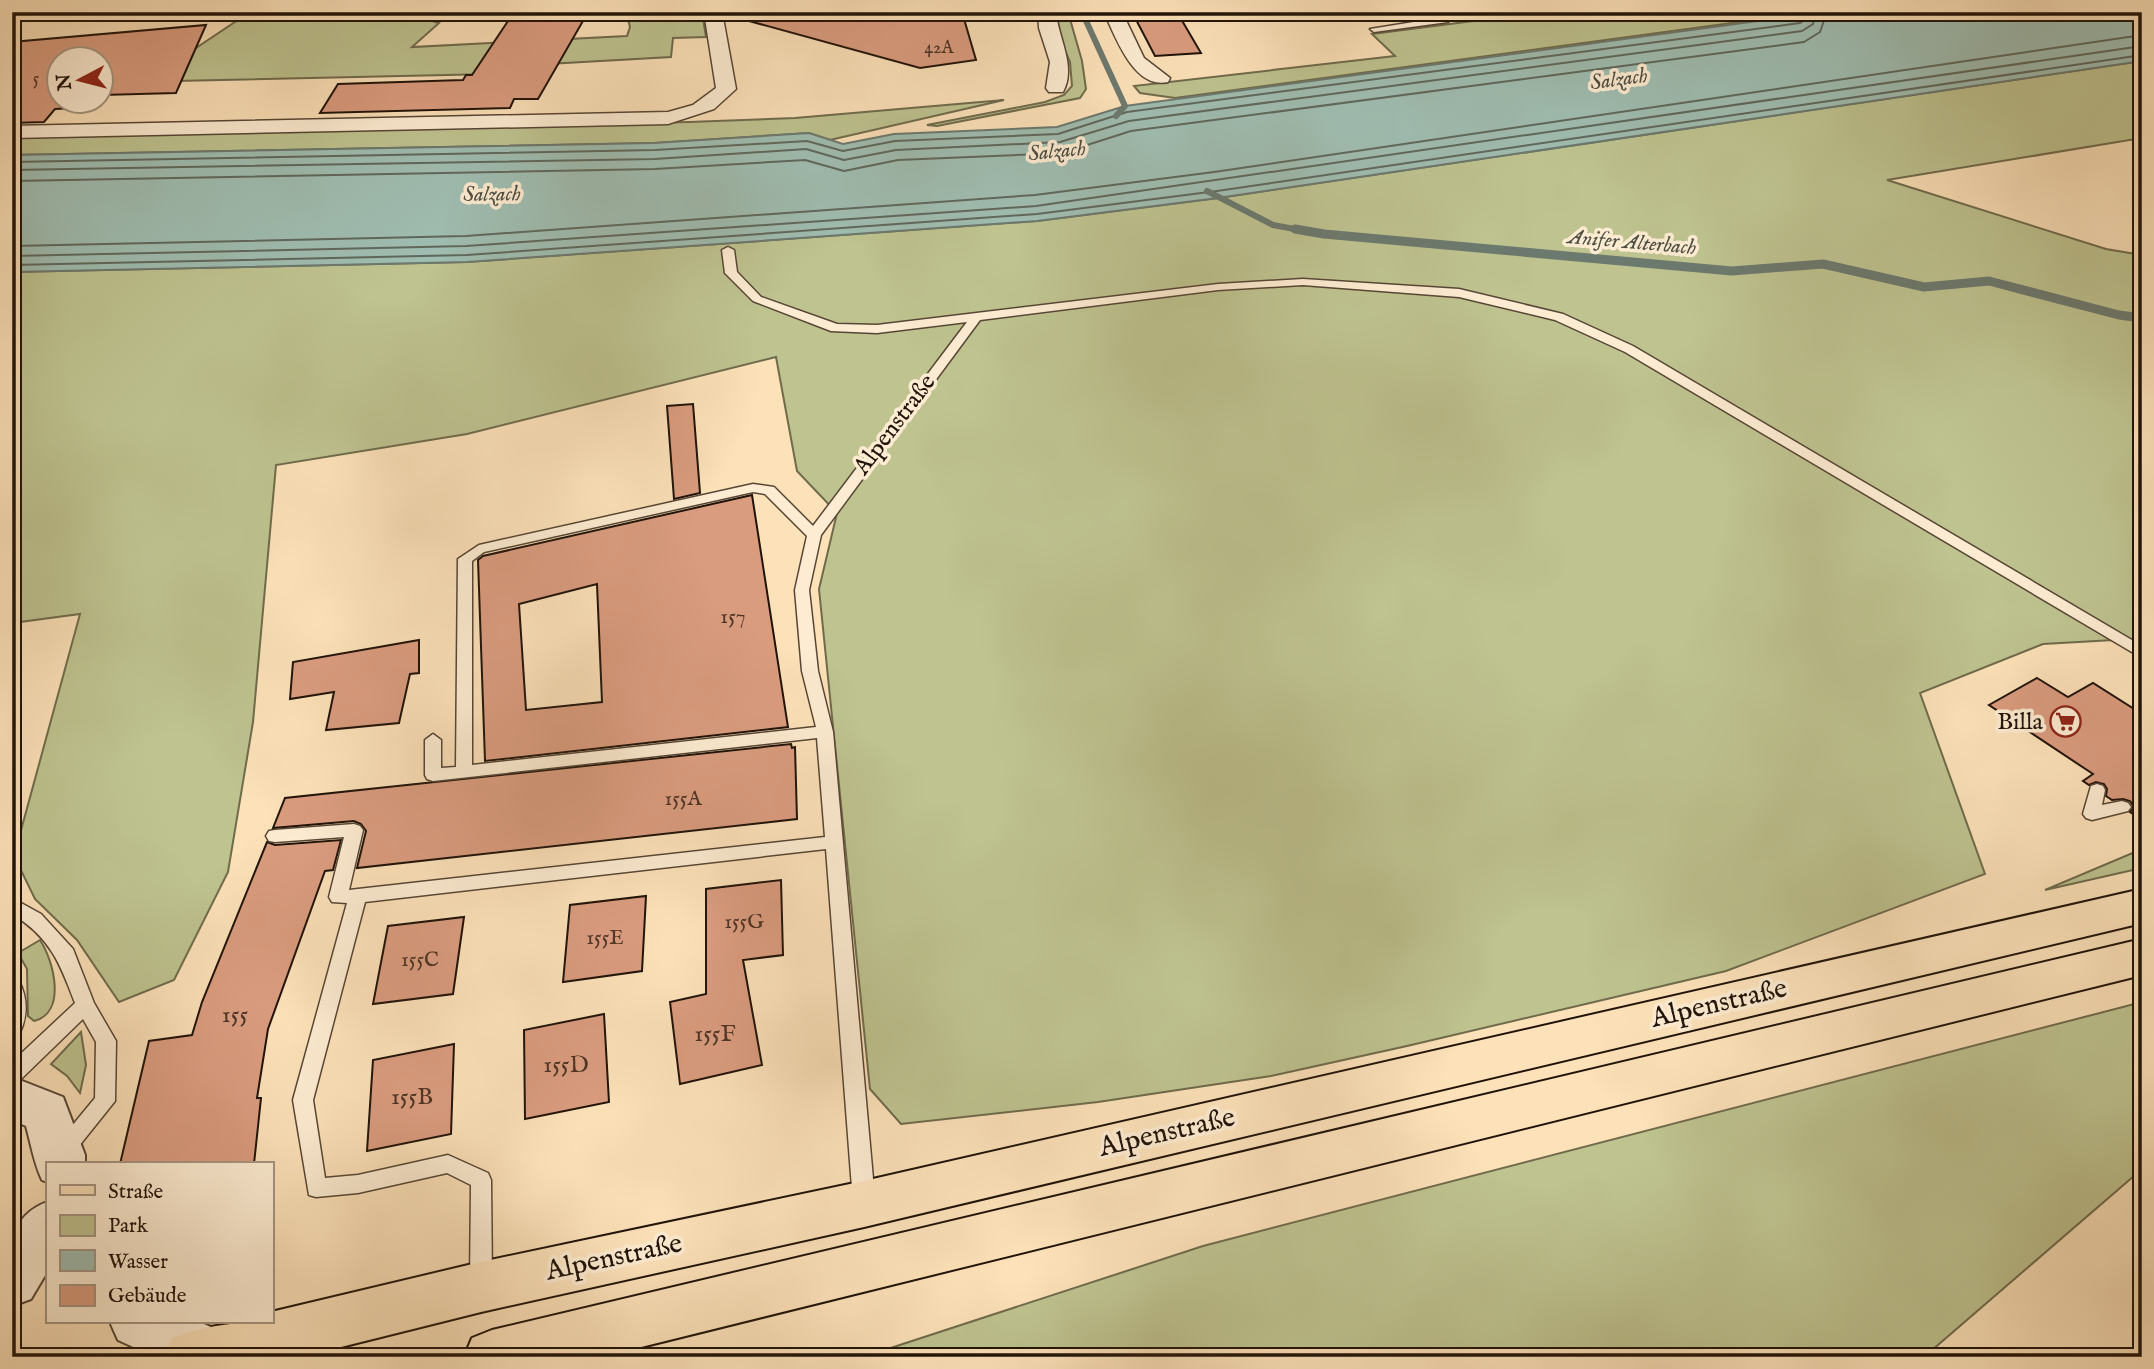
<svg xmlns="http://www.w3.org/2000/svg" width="2154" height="1369" font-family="'IM FELL English',serif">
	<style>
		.green { fill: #bec390; stroke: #6f6b4c; stroke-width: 2 }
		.water { fill: #9fbdb1; stroke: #6c796e; stroke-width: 2 }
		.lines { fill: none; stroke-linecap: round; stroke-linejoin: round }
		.shore { stroke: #60685d; stroke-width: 2 }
		.stream-far1 { stroke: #6c796e; stroke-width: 6 }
		.stream { stroke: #6c796e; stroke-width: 9 }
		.building { fill: #da9c7f; stroke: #201309; stroke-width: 2; fill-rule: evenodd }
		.service-casing { stroke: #574635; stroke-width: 3 }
		.minor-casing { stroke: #574635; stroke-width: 3 }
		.tertiary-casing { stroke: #574635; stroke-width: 4 }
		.primary-casing { stroke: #201309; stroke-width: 4 }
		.service { fill: #fdecd2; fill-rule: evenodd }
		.minor { fill: #fdecd2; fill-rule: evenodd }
		.tertiary { fill: #fdecd2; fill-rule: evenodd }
		.primary { fill: #fce1b9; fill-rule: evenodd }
		.labels { text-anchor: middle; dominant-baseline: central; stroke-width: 7; stroke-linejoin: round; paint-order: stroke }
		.far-number-label { font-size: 18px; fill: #4e3526 }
		.far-water-label { font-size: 21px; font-style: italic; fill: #4c4e44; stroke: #fdecd2 }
		.number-label { font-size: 21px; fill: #4e3526 }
		.street-label { font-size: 24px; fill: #201309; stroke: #fdecd2 }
		.poi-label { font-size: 24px; fill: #201309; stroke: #fdecd2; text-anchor: end }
		.near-number-label { font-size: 24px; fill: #4e3526 }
		.near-street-label { font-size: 28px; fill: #201309; stroke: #fdecd2 }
	</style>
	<rect width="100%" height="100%" fill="#fce1b9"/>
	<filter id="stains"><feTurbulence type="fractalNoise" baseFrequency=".00286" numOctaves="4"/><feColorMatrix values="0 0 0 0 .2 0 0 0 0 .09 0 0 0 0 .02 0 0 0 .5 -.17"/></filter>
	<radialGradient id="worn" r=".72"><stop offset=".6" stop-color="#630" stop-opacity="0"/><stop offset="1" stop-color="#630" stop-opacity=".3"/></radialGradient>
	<g class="green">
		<polygon points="250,12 415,12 415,16 439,23 412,47 627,36 630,27 626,12 702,12 706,37 673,38 671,57 494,67 491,74 175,81 175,62"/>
		<polygon points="1054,12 1068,12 1082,61 1086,89 1080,98 937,126 927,125 1045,102 1064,95 1072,86 1070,62 1057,32"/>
		<polygon points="1544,12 1813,12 1175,98 1140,93 1134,86 1395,56 1372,34"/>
		<polygon points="2142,61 2142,138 1887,180 2106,249 2142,255 2142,656 2114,640 2043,644 1920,693 1985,874 1726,971 1407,1046 1271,1076 1098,1102 901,1124 870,1089 819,589 837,513 797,471 776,357 467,434 276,465 253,722 228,872 174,980 119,1002 77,940 35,899 14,856 80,614 12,623 12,272 467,262 1037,221 1218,198"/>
		<polygon points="1004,100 830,140 809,133 654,143 12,155 12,137 689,122 795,118"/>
		<polygon points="2142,849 2142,868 2045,890"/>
		<path d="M40 940C54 961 67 1013 34 1021L28 1016 27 969 18 953Z"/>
		<polygon points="2142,1002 2142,1169 1924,1357 863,1357 1203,1246"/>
		<polygon points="81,1032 86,1065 80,1093 67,1076 51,1064"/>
	</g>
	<polygon class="water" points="1825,12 2142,12 2142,61 1218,198 1037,221 467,262 12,272 12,155 654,143 809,133 843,144 894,134 1057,127 1125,106"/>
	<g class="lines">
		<g class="shore">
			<polyline points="12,162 655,150 807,141 843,151 895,141 1058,134 1127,112 1800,23 1806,19 1807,12"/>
			<polyline points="12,170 655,159 806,149 844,160 896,150 1060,142 1129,121 1802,31 1813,24 1816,12"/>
			<polyline points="12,181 655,169 805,160 844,171 898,160 1062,153 1131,131 1804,42 1820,32 1827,12"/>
			<polyline points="12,246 466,236 1035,195 1214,172 2142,35"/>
			<polyline points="12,256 466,246 1036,206 2142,46"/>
			<polyline points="12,265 467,255 1037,214 1217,191 2142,55"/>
		</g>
		<g class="stream-far1">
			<polyline points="1082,12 1125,106 1116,116"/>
			<polyline points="1207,191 1273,225 1305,231"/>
		</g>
		<polyline class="stream" points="1295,229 1324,234 1732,271 1823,264 1924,287 1989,281 2119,315 2142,318"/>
	</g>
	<g class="building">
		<polygon points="514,12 587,14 538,99 514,99 510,108 320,113 338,84 463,80 466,75 472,75"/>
		<polygon points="750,12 962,12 976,60 920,68 749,21"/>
		<polygon points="1132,12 1177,12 1201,53 1155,56"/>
		<polygon points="206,25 176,93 102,95 102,60 60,60 60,102 81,102 75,108 55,109 44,122 12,123 12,42"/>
		<polygon points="693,404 700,493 674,499 667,406"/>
		<path d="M752 495 788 727 485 761 478 560 483 556ZM597 584 602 702 526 710 519 604Z"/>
		<polygon points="419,640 419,673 410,674 399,723 326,730 334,692 290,699 293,662"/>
		<polygon points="2037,678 2068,697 2093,683 2142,714 2142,820 2130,812 2134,807 2130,801 2123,799 2112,800 2106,796 2107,789 2104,784 2096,782 2089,785 2083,781 2093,774 1989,705"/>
		<polygon points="791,744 792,748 795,747 797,819 357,868 366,831 361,824 354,821 273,828 285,798"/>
		<polygon points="341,840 333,870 325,871 268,1029 257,1098 261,1098 254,1164 120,1164 149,1041 192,1035 202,1002 267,842 275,845"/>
		<polygon points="781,880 783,955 743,960 762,1065 680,1084 670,1002 706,994 706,889"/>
		<polygon points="646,896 642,971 563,982 570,905"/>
		<polygon points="464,917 453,994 373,1004 388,926"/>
		<polygon points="604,1014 609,1102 525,1119 524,1030"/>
		<polygon points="454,1044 451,1134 367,1151 373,1060"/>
	</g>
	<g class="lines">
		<defs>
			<g id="service">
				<polygon points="1448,12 1457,12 1448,22 1374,32 1370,29 1445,17"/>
				<path d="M728 247 734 250 737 272 761 297 837 324 877 325 1218 284 1303 279 1459 289 1563 314 1633 346 2142 646V658L1625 352 1555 320 1459 297 1303 285 1218 290 980 320 821 535 809 590 818 671 833 732 875 1201 871 1208 864 1210 857 1208 853 1201 826 849 365 902 313 1100 325 1178 358 1175 448 1155 488 1173 491 1180 492 1281 489 1288 481 1291 473 1288 470 1281 471 1185 447 1173 358 1193 316 1197 309 1195 293 1100 347 903 332 902 329 897 344 837 275 842 269 841 266 836 269 831 275 830 354 824 360 826 363 830 349 890 825 837 817 738 433 781 427 779 425 775V740L433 734 441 740V768L456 767 458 559 479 545 753 484 774 487 813 526 967 322 877 333 831 331 753 301 725 273 722 250ZM753 492 765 494 807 536 795 590 802 671 816 727 472 765V561L484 552Z"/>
				<polygon points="2097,784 2103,786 2105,790 2102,805 2122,801 2128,803 2131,807 2128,811 2092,820 2086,818 2083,814 2091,786"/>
				<path d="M12 898 41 914 73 949 94 1003 116 1041 115 1101 71 1156 64 1159 57 1156 54 1150 57 1144 95 1098 96 1042 83 1019 19 1081 12 1083V1062L75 1003C60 963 50 937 12 914Z"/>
				<path d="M12 979 19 981C28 999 28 1016 19 1035L12 1037Z"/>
			</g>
			<g id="minor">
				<polygon points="704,12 722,12 736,89 714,109 668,124 12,138 12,126 668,112 693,105 716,88"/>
				<path d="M1038 12H1056C1058 38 1077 67 1063 92H1049L1046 88 1050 62 1039 28Z"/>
				<path d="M1104 12H1122L1144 58 1170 78 1168 82C1134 90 1115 36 1104 12Z"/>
			</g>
			<g id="tertiary">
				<path d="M12 1077 63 1097 85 1155V1164H47V1182L42 1180C34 1163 31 1144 26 1126L12 1120Z"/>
				<path d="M47 1202V1272L31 1299 12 1306C12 1264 0 1220 47 1202Z"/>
				<polygon points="110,1322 199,1322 228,1334 236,1353 234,1357 155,1357 118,1340"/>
			</g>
			<g id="primary">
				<path d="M2142 889V923L864 1227 481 1312 301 1357H164L172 1338C206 1325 236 1322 271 1322V1312L481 1262 864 1181Z"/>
				<polygon points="2142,939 2142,975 601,1357 464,1357 472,1338 492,1330"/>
			</g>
		</defs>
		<use href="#service" class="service-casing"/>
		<use href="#minor" class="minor-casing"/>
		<use href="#tertiary" class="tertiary-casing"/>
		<use href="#primary" class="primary-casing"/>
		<use href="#service" class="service"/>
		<use href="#minor" class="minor"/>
		<use href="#tertiary" class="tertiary"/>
		<use href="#primary" class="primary"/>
	</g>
	<defs>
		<symbol id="supermarket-ring" viewBox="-11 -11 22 22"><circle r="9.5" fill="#fdecd2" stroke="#8f2418" stroke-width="1.5"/><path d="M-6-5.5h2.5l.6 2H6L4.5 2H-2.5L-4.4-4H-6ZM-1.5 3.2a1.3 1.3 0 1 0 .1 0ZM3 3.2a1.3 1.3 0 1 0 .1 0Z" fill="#8f2418"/></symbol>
	</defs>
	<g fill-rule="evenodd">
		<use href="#supermarket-ring" x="2048" y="704" width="35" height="35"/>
	</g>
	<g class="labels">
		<g class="far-number-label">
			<text x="939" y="48">42A</text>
			<text x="36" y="79">5</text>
		</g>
		<g class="far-water-label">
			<text transform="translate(1619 80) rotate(-8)">Salzach</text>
			<text transform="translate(1057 152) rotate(-6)">Salzach</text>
			<text transform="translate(492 195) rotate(-1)">Salzach</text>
			<text transform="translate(1632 243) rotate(5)">Anifer Alterbach</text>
		</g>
		<g class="number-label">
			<text x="733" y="617">157</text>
			<text x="683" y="799">155A</text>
			<text x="744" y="922">155G</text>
			<text x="605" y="938">155E</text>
			<text x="420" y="960">155C</text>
		</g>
		<g class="street-label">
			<text transform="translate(895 425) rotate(-53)">Alpenstraße</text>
		</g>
		<g class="poi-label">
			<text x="2043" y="722">Billa</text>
		</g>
		<g class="near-number-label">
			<text x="235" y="1015">155</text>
			<text x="715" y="1034">155F</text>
			<text x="566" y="1065">155D</text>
			<text x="412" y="1097">155B</text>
		</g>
		<g class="near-street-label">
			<text transform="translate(1719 1004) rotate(-13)">Alpenstraße</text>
			<text transform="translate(1167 1133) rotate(-13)">Alpenstraße</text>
			<text transform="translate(614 1258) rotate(-12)">Alpenstraße</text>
		</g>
	</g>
	<rect width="2154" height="1369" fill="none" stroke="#fce1b9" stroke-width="42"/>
	<rect x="14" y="14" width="2126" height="1341" fill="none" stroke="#201309" stroke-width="3.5"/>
	<rect x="21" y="21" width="2112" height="1327" fill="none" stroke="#201309" stroke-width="2"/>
	<rect x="46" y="1162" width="228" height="161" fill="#fdecd2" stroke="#a59582" stroke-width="2"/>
	<rect x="60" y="1185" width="35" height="10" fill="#fce1b9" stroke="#a59582" stroke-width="2"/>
	<text x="108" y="1198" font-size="21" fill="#201309">Straße</text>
	<rect x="60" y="1215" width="35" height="21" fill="#bec390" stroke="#a59582" stroke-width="2"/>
	<text x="108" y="1232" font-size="21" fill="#201309">Park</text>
	<rect x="60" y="1250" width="35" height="21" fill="#9fbdb1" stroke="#a59582" stroke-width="2"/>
	<text x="108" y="1268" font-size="21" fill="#201309">Wasser</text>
	<rect x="60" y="1285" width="35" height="21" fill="#da9c7f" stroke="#a59582" stroke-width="2"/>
	<text x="108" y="1302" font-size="21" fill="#201309">Gebäude</text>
	<g transform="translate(80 80) rotate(263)"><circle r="33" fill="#fdecd2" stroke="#a59582" stroke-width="2"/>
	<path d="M0-5L12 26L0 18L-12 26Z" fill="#8f2418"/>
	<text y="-10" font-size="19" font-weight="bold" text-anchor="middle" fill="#201309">N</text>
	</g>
	<rect width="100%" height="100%" filter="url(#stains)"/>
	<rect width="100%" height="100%" fill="url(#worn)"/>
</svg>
